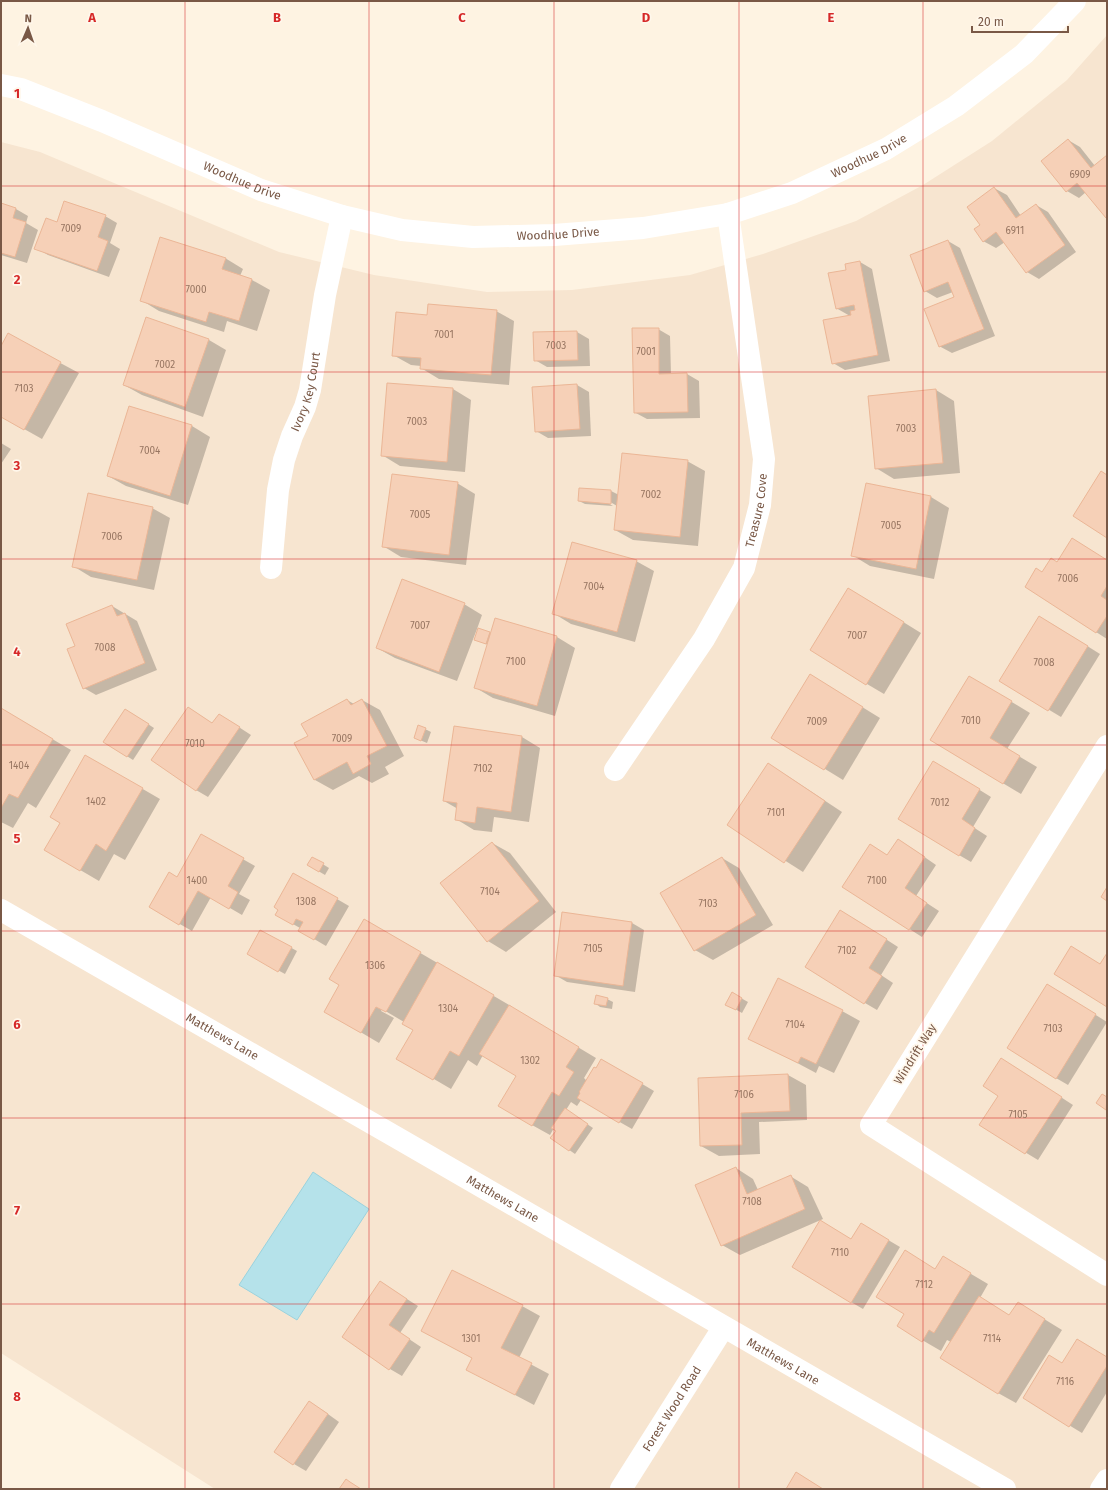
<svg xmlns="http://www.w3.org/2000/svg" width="1108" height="1490" font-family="'Fira Sans',sans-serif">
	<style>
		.residential { fill: #f7e5d0 }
		.water { fill: #b5e2ea; stroke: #9ad2dd }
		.shadow { fill: #0003 }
		.building { fill: #f6d0b7; stroke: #ebb696 }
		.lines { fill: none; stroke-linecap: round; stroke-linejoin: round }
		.minor { stroke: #fff; stroke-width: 22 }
		.grid { fill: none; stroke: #d62828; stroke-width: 1; stroke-opacity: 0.55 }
		.labels { text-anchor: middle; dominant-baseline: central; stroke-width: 3.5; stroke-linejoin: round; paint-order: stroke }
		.number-label { font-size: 10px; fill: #987662 }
		.street-label { font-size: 12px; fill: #795846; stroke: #fff7eb }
		.grid-label { font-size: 13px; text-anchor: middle; font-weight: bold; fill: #d62828; stroke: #fff7eb; stroke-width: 3.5; stroke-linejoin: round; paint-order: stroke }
	</style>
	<rect width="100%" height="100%" fill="#fef3e2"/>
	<polygon class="residential" points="1107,35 1107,1489 215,1489 1,1353 1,142 40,152 279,252 374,275 487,292 572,290 690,275 763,254 856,221 923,185 992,141 1067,80"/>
	<polygon class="water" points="313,1172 369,1209 297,1320 239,1285"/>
	<g class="shadow">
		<polygon points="1068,140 1080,147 1095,166 1107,156 1107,218 1086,192 1079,198 1067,191"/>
		<polygon points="994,188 1007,195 1021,216 1036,205 1048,212 1076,252 1039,279 1027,272 1005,242 996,248 983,241 981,225"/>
		<polygon points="1,204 16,209 28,216 26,223 38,230 27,263 1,255"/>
		<polygon points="105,216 117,223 110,243 120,249 109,277 48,255 36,248 57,223"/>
		<polygon points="948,241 960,248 995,336 952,353 939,346 955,298 953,292 937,298 925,291"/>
		<polygon points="225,258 243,269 240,276 252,280 270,290 257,331 227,321 224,332 159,311 141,300"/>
		<polygon points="860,262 872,269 890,361 845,370 833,363 850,316 836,308 847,270"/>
		<polygon points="496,311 514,321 509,385 439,379 421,368 421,366 411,365 393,355 427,316"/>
		<polygon points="658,329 670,336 671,375 687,374 699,381 700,418 647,419 634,412"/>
		<polygon points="577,332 589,339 590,366 547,367 535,360 534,333"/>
		<polygon points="8,335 79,373 42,439 1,416 1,348"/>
		<polygon points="209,340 226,350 203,417 142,395 124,385"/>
		<polygon points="577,385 589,392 591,436 548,438 536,431"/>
		<polygon points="453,389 471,400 465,472 400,466 382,455"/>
		<polygon points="936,390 954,401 960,473 894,479 876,468"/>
		<polygon points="130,407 192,426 210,437 188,505 126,486 108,476"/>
		<polygon points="1,443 11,449 1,464"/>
		<polygon points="687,461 705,471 698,546 633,540 615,530 617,506 607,500 606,502 613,506 585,504 579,501 580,489 611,491 619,495"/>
		<polygon points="457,483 475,494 466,565 401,557 383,546"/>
		<polygon points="867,485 931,497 949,508 934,579 870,566 852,555"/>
		<polygon points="152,508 170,518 154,590 91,577 73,566"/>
		<polygon points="1107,560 1107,639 1026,587 1058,563"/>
		<polygon points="636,561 654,571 635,642 571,624 553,613"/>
		<polygon points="866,599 921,633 884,694 867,684"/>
		<polygon points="464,604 482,615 477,629 491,634 496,619 557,637 575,648 555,716 493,698 476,688 488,645 475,639 478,630 477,629 457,681 395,658 377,648"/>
		<polygon points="112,606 137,621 157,670 96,695 84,688 77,647"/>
		<polygon points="1052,624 1100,654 1061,717 1001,681"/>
		<polygon points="828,686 880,718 843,780 773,737"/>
		<polygon points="987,687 1030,713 1007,749 1037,767 1021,794 931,740"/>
		<polygon points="347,700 354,704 362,700 380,710 404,756 385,767 389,774 372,783 359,776 333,790 315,780 296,744 309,736"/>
		<polygon points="188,708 213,724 231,722 251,735 208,797 196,790"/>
		<polygon points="1,709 71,750 36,808 28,803 13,828 1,822"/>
		<polygon points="131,713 154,728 133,760 105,742"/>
		<polygon points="454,728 522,737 540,748 529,822 494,817 492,832 474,830 456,819 458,809 444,801"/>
		<polygon points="425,729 431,732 427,743 415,738"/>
		<polygon points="86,756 160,799 125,860 114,854 99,881 46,850 62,823"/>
		<polygon points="946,769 991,797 973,827 987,836 971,862 959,855"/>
		<polygon points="786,775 842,812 803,872 729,825"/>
		<polygon points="202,836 255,866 239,894 250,900 242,915 211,897 192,931 150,907 177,878"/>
		<polygon points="492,843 510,853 556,912 506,952 488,941 441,883"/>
		<polygon points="871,845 888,856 910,847 936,865 916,896 939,911 922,937 843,887"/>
		<polygon points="313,858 329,868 325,875 308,865"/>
		<polygon points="722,858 739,868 773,925 713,960 695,950"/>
		<polygon points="294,874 349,906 326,946 299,930 300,928 277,915"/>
		<polygon points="563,913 632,923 644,930 635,992 567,982 555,975"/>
		<polygon points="853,918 898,947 881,975 893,983 877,1010 865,1003"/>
		<polygon points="364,920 511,1006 511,1007 596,1058 584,1078 587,1081 596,1070 602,1060 654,1091 632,1129 581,1100 577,1106 571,1102 566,1110 593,1128 575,1154 552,1138 557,1130 554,1128 550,1135 532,1125 518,1076 483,1055 477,1066 468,1060 451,1089 398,1058 414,1029 404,1022 382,1009 381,1011 394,1018 379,1043 325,1011 340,985"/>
		<polygon points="261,931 297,951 285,974 248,954"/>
		<polygon points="1059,992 1107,1022 1068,1085 1056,1078"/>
		<polygon points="732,993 748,1002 742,1013 726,1004"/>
		<polygon points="607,999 613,1002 612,1009 600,1007 595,1003"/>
		<polygon points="842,1011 860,1021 834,1073 819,1066 816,1073 750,1038"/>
		<polygon points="1013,1066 1073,1105 1038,1160 980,1125 999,1095"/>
		<polygon points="788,1075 806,1085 807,1120 759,1122 760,1154 719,1156 701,1146 699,1079"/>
		<polygon points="736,1168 753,1179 758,1190 790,1176 808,1187 823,1219 740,1255 722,1245"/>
		<polygon points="873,1231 900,1247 863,1309 851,1302 852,1240"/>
		<polygon points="961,1268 988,1284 980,1298 1010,1316 1036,1314 1062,1330 1016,1403 998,1393 951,1342 947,1340 941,1351 898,1326 936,1270"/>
		<polygon points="380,1282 418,1306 400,1333 421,1347 402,1376 390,1369"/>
		<polygon points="522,1306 540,1316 519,1358 549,1374 534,1405 485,1379 472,1358 422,1331"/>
		<polygon points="1107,1358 1107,1392 1082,1433 1024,1398 1063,1364"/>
		<polygon points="321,1409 339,1422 306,1471 294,1464"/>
	</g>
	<g class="building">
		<polygon points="1068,139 1091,168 1107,155 1107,217 1106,218 1077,183 1066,192 1041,161"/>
		<polygon points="994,187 1016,218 1036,204 1065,245 1026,273 996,232 983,242 974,229 980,225 967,207"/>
		<polygon points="64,201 106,215 98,237 108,241 97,271 34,249 46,218 57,222"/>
		<polygon points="1,203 16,208 13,218 26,222 15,257 1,253"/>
		<polygon points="160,237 226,258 222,269 252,279 239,321 209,312 206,322 140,301"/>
		<polygon points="948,240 984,329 939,347 924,309 954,297 948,282 924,292 910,255"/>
		<polygon points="860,261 878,355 832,364 823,320 851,315 850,311 855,310 854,305 836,309 828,273 846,270 845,264"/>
		<polygon points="428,304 497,310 491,375 420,369 421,358 392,356 396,312 427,315"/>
		<polygon points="146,317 209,339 185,407 123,385"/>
		<polygon points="632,328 659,328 659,374 687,373 688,412 634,413"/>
		<polygon points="577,331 578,360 534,361 533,332"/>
		<polygon points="8,333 61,362 24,430 1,417 1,346"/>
		<polygon points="387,383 453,388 447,462 381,456"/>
		<polygon points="577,384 580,429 535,432 532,387"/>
		<polygon points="936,389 943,463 875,469 868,396"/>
		<polygon points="129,406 192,425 170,496 107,476"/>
		<polygon points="622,453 688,460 680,537 614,530"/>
		<polygon points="1101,471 1107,475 1107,538 1073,516"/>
		<polygon points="392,474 458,482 449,555 382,547"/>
		<polygon points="866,483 931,496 916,569 851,556"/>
		<polygon points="579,488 611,490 611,504 578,501"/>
		<polygon points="88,493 153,507 137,580 72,567"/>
		<polygon points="1072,538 1107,560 1107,586 1101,596 1107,600 1107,616 1096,633 1025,587 1036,568 1042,572 1051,558 1057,562"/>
		<polygon points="572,542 637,560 617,632 552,614"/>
		<polygon points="402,579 465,603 439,672 376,648"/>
		<polygon points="848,588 904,622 866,685 810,650"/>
		<polygon points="112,605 117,616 125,613 145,663 83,689 67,649 75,646 66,624"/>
		<polygon points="1039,616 1088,646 1048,711 999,681"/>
		<polygon points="495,618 557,636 537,706 474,688"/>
		<polygon points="478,628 490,632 486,644 474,640"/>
		<polygon points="810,674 863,707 824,770 771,738"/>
		<polygon points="969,676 1012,701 990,738 1020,756 1003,784 930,740"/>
		<polygon points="347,699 351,705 362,699 387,746 367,756 371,764 353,774 347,762 314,780 294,743 308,736 301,724"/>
		<polygon points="188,707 212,723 219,714 240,727 196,791 151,760"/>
		<polygon points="1,708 53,739 18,798 9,794 1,808"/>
		<polygon points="125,709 149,724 127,757 103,742"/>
		<polygon points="418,725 426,728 421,741 414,738"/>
		<polygon points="454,726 522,736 511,812 477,807 475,823 455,820 457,803 443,801"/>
		<polygon points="85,755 143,788 106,851 96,844 80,871 44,850 60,823 50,817"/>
		<polygon points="933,761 980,789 962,819 975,828 959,856 898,819"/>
		<polygon points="768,763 825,801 784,863 727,825"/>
		<polygon points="201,834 244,858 228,886 238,892 229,909 198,891 179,925 149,907 169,872 177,877"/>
		<polygon points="898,839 925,857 905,888 927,903 909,930 842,887 870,844 887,855"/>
		<polygon points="492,842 539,901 487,942 440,883"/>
		<polygon points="312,857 324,863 319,872 307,865"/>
		<polygon points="722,857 756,915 694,951 660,893"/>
		<polygon points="293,873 338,898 314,940 298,931 303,922 296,919 293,925 275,915 278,910 274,907"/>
		<polygon points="1107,887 1107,901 1101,897"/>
		<polygon points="840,910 887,939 869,968 882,976 864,1004 805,967"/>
		<polygon points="562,912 632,922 623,986 554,976"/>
		<polygon points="364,919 421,952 386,1012 376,1007 361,1033 324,1012 339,985 329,979"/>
		<polygon points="260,930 292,947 278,972 247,954"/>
		<polygon points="1071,946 1100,964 1107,953 1107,1007 1054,974"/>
		<polygon points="437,962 494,995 459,1056 450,1051 433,1080 396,1059 413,1030 402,1024"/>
		<polygon points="778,978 843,1010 816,1064 801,1057 798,1063 748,1039"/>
		<polygon points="1047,984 1096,1014 1056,1079 1007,1048"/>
		<polygon points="732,992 742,998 736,1010 725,1005"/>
		<polygon points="596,995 608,998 606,1006 594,1004"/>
		<polygon points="509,1005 579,1047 566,1067 574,1072 559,1096 552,1092 532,1126 498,1106 516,1076 479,1054"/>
		<polygon points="1001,1058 1062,1097 1025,1154 979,1125 998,1096 983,1086"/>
		<polygon points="601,1059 643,1083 619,1123 577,1098 580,1093 579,1092 594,1067 596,1068"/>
		<polygon points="788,1074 790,1111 741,1113 742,1145 700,1146 698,1078"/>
		<polygon points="1102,1094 1107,1097 1106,1110 1096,1103"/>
		<polygon points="565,1108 588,1124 569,1151 550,1138 556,1131 551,1128"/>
		<polygon points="736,1167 747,1194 791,1175 805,1209 721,1246 695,1185"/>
		<polygon points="820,1220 851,1239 861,1223 889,1240 851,1303 792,1267"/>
		<polygon points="905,1250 935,1269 943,1256 971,1273 934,1333 929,1330 922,1342 897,1326 904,1314 876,1297"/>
		<polygon points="452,1270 523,1305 501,1348 532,1363 515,1395 466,1370 472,1358 421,1331"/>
		<polygon points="380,1281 407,1299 389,1325 410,1339 389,1370 342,1337"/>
		<polygon points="979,1296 1009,1315 1018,1302 1045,1319 998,1394 940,1358"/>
		<polygon points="1077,1339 1107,1357 1107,1366 1069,1427 1023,1398 1049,1355 1062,1363"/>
		<polygon points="309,1401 328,1414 293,1465 274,1452"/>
		<polygon points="796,1472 823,1489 786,1489"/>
		<polygon points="346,1479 350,1482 361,1489 339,1489"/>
	</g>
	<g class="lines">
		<g class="minor">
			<path id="s1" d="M1 85 21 89 102 121 261 190 342 216 402 230 473 237 554 235 643 228 728 214 792 193 886 149 956 106 1024 54 1075 1"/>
			<path id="s2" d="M271 568 278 490 284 460 292 436 305 407 310 390 325 295 342 216"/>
			<polyline points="1107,746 871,1125 1107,1275"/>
			<path id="s3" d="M615 770 704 639 744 568 760 505 764 459 728 214"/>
			<path id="s4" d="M1 910C337 1101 669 1297 1005 1489"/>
			<path id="s5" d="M621 1489 723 1328"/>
			<polyline points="1101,1489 1107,1480"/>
		</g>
	</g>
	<path class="grid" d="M185 1V1489M369 1V1489M554 1V1489M739 1V1489M923 1V1489M1 186H1107M1 372H1107M1 559H1107M1 745H1107M1 931H1107M1 1118H1107M1 1304H1107"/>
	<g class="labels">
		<g class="number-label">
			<text x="1080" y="175">6909</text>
			<text x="71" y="229">7009</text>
			<text x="1015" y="231">6911</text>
			<text x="196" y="290">7000</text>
			<text x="444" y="335">7001</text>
			<text x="556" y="346">7003</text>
			<text x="646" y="352">7001</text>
			<text x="165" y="365">7002</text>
			<text x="24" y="389">7103</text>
			<text x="417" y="422">7003</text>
			<text x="906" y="429">7003</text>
			<text x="150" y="451">7004</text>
			<text x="651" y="495">7002</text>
			<text x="420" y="515">7005</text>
			<text x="891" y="526">7005</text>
			<text x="112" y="537">7006</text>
			<text x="1068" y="579">7006</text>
			<text x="594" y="587">7004</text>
			<text x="420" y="626">7007</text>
			<text x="857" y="636">7007</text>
			<text x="105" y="648">7008</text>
			<text x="516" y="662">7100</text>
			<text x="1044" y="663">7008</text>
			<text x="971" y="721">7010</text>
			<text x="817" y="722">7009</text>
			<text x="342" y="739">7009</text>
			<text x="195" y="744">7010</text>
			<text x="19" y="766">1404</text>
			<text x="483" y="769">7102</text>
			<text x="96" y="802">1402</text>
			<text x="940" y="803">7012</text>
			<text x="776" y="813">7101</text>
			<text x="197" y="881">1400</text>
			<text x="877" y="881">7100</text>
			<text x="490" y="892">7104</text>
			<text x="306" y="902">1308</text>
			<text x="708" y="904">7103</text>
			<text x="593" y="949">7105</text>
			<text x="847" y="951">7102</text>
			<text x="375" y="966">1306</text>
			<text x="448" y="1009">1304</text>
			<text x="795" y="1025">7104</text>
			<text x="1053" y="1029">7103</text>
			<text x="530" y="1061">1302</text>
			<text x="744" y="1095">7106</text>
			<text x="1018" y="1115">7105</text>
			<text x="752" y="1202">7108</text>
			<text x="840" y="1253">7110</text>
			<text x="924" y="1285">7112</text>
			<text x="471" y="1339">1301</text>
			<text x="992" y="1339">7114</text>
			<text x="1065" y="1382">7116</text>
		</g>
		<g class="street-label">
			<text stroke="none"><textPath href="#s1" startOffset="908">Woodhue Drive</textPath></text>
			<text stroke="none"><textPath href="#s1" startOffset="260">Woodhue Drive</textPath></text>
			<text stroke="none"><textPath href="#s1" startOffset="584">Woodhue Drive</textPath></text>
			<text stroke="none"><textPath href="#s2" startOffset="181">Ivory Key Court</textPath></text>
			<text stroke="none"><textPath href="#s3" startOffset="299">Treasure Cove</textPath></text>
			<text stroke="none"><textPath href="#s4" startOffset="255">Matthews Lane</textPath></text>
			<text transform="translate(915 1054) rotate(-58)">Windrift Way</text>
			<text stroke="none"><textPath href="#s4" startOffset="579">Matthews Lane</textPath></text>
			<text stroke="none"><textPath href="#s4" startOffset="903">Matthews Lane</textPath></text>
			<text stroke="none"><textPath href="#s5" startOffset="95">Forest Wood Road</textPath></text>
		</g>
	</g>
	<g class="grid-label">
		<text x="92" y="22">A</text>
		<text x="277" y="22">B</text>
		<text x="462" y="22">C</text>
		<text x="646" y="22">D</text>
		<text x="831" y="22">E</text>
		<text x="17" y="98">1</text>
		<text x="17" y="284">2</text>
		<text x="17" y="470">3</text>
		<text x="17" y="656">4</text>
		<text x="17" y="843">5</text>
		<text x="17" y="1029">6</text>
		<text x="17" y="1215">7</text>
		<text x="17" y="1401">8</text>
	</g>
	<rect width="1108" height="1490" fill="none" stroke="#795846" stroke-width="4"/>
	<g transform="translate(28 28) rotate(2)" stroke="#fff7eb" stroke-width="3" paint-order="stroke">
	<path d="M0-3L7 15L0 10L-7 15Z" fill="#795846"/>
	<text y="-6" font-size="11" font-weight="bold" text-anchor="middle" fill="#795846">N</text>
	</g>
	<path d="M972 26v6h96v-6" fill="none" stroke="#795846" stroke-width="2"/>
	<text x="978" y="26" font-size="12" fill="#795846" stroke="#fff7eb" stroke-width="3" paint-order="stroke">20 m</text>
</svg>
